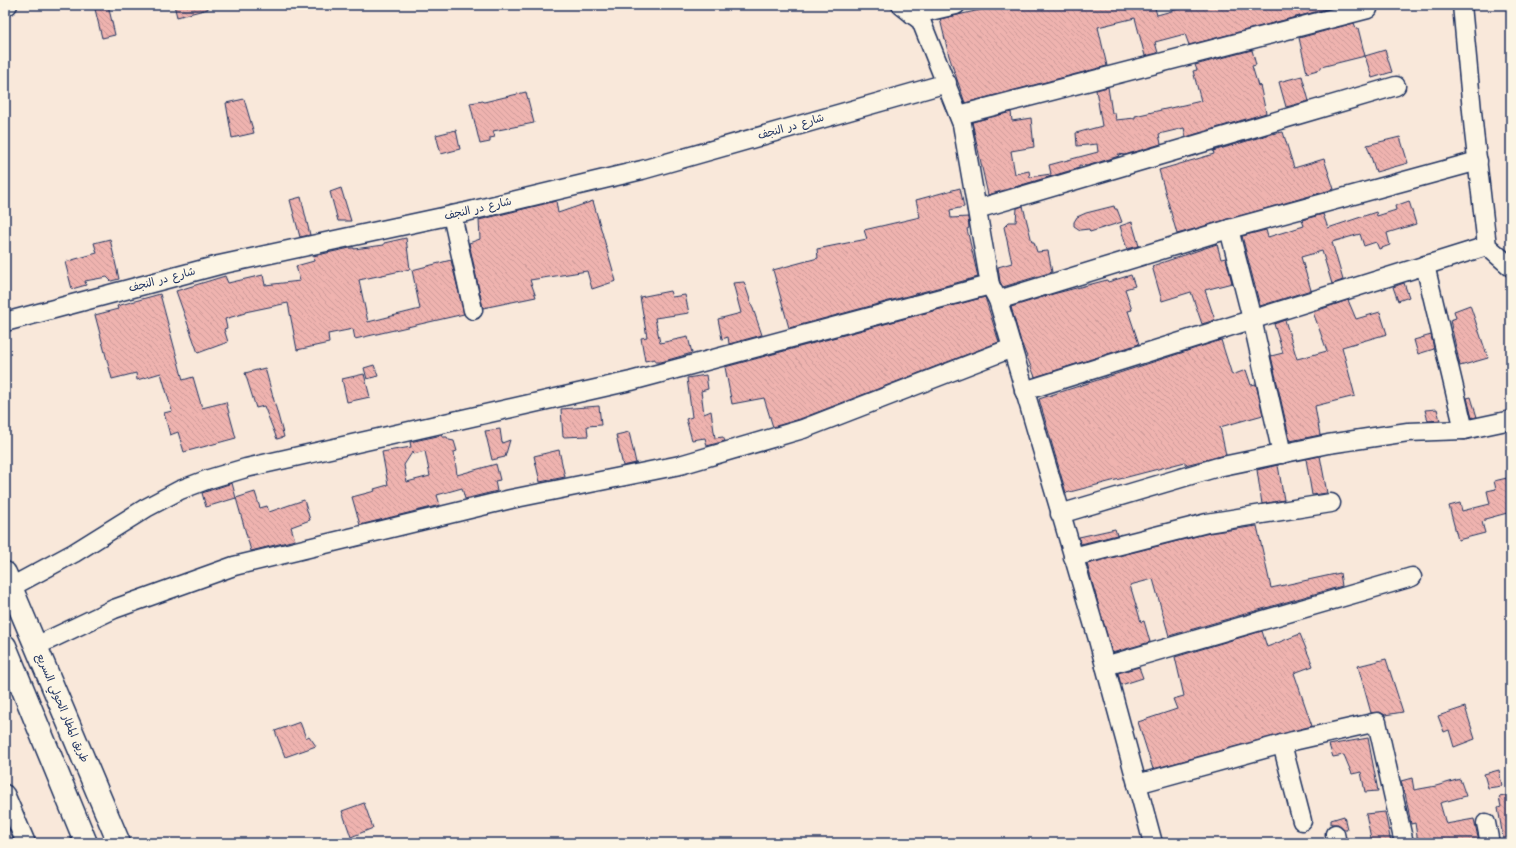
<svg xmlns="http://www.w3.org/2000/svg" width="1516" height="848" font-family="Kalam,'Playpen Sans Arabic',sans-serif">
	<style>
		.building { fill: url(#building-back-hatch); stroke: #1b2f5e; fill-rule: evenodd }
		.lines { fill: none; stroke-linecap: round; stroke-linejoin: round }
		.minor-casing { stroke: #1b2f5e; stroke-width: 21 }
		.highway-casing { stroke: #1b2f5e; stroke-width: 25 }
		.minor { stroke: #fcf5e5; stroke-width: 18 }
		.highway { stroke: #fcf5e5; stroke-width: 22 }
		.labels { text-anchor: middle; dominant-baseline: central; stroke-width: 3; stroke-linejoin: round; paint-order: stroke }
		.street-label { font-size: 11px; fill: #1b2f5e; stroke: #fcf5e5 }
	</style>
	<defs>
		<pattern id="building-back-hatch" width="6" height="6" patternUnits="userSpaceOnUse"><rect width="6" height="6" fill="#efb3af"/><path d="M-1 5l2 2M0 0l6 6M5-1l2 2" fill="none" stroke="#cc9a99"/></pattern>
	</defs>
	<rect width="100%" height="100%" fill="#f9e8da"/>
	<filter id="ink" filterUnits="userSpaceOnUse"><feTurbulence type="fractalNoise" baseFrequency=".025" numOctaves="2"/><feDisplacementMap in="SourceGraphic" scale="8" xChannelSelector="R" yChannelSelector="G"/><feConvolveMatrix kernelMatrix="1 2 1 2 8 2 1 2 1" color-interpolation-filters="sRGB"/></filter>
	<g filter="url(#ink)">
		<g class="building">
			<polygon points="94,5 108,5 115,35 102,38"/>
			<polygon points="174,5 207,5 208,9 177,17"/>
			<polygon points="1002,5 1154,5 1157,15 1179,9 1177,5 1342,5 1189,45 1185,34 1155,42 1158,53 1145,56 1135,18 1098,27 1107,66 965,103 949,56 940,19"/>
			<polygon points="1354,23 1356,28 1358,28 1365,56 1321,67 1321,69 1307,73 1299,38"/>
			<polygon points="1252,50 1256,65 1252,66 1258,86 1260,85 1266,113 1186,137 1184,128 1159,134 1161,144 1125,155 1118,154 1119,156 1087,166 1079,165 1079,168 988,195 972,122 1011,112 1012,121 1031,118 1034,147 1011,151 1015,174 1029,171 1030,177 1051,174 1049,165 1098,152 1097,144 1077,146 1076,133 1102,126 1096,90 1108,87 1112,113 1115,113 1116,120 1135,118 1135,116 1201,101 1193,71 1197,70 1195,65"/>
			<polygon points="1385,50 1392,72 1372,78 1365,56"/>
			<polygon points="1302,76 1309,101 1286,107 1279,82"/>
			<polygon points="526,92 534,123 493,131 495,137 490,138 490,142 480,144 470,103 483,101 484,102"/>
			<polygon points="244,99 254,133 232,138 226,103"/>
			<polygon points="456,130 460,149 441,154 436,135"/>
			<polygon points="1283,132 1294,168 1324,159 1334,189 1177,234 1159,170 1214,154 1213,151 1271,134"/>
			<polygon points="1400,137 1408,163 1376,172 1367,145"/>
			<polygon points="341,188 351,221 338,221 330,192"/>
			<polygon points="960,188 964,207 950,210 951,218 968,217 969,228 967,229 978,277 789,328 773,270 818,258 817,249 867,239 864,230 920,217 916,200"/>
			<polygon points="301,197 310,235 300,237 290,200"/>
			<polygon points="556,201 558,213 593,201 616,281 592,289 587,271 530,280 536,297 483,308 469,243 480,239 479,220"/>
			<polygon points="1409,201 1416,224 1387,233 1390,245 1379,249 1376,242 1364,246 1360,234 1332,242 1343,280 1332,284 1322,251 1301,257 1311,290 1260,306 1242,236 1266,230 1268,237 1304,226 1302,220 1323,214 1328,228 1376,212 1377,216 1396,210 1395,206"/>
			<polygon points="1023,206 1032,242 1034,242 1037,252 1048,251 1052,272 1003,287 1000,282 998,267 1012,263 1004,227 1009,222 1016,222 1017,208"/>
			<polygon points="1114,206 1115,209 1117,209 1122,222 1090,232 1089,229 1080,230 1074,226 1074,222 1077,217 1086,213"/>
			<polygon points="1132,222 1139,246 1127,249 1120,226"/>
			<polygon points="406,238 410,269 359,280 368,322 420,309 412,270 451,260 464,314 355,339 353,329 328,334 329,343 297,350 288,303 245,312 245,313 225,319 227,328 224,329 228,342 198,353 176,291 225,276 228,283 263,275 265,285 300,281 296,266 314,261 313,256 350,248 354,248 354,249 384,245 384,243"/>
			<polygon points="110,239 119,279 111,281 107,277 85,281 86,285 72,289 65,262 97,253 94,243"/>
			<polygon points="1217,244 1221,259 1226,258 1232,283 1205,290 1215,320 1202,324 1191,292 1162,301 1152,266"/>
			<polygon points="1131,275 1135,286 1125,289 1132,310 1128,311 1139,344 1035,377 1021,342 1011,307 1053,294 1107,280 1108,282"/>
			<polygon points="744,282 762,335 729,344 728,337 722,339 718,319 741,313 733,283"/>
			<polygon points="1404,283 1409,297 1398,301 1393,287"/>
			<polygon points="670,291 672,297 685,295 689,313 655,318 660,343 688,337 692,353 661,362 655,362 655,359 645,361 641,338 647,337 640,297"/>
			<polygon points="160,294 183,380 193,377 202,408 226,402 236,438 184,452 178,432 170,435 164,413 172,411 161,373 137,380 136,373 112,379 95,315 118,309 117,306"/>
			<polygon points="985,297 999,342 800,419 773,427 764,398 732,404 725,367"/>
			<polygon points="1348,300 1356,319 1380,312 1387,334 1342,347 1355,396 1315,406 1320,435 1290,441 1271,356 1283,353 1274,324 1285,320 1297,359 1327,351 1313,312"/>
			<polygon points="1470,305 1488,358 1460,366 1450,320 1456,318 1454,311"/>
			<polygon points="1431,335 1434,349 1418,354 1414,340"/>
			<polygon points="1221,340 1232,375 1246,370 1251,385 1256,384 1263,415 1220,427 1226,455 1185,465 1185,462 1066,493 1039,399"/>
			<polygon points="374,365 378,376 367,379 364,368"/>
			<polygon points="265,368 284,437 277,439 264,406 256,408 245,373"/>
			<polygon points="364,374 370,397 347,402 342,379"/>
			<polygon points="706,375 708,389 701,391 704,414 711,411 715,438 723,437 725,441 707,446 705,438 692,440 686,419 692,417 687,378"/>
			<polygon points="1471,397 1477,417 1472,418 1467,398"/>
			<polygon points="599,406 601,425 587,426 588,436 563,437 561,409"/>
			<polygon points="1437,409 1440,420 1428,421 1425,410"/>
			<polygon points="500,429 502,443 510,440 505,457 492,460 485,431"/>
			<polygon points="629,432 636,463 623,466 616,435"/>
			<path d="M442 435V437H447L449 440 454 441 457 451 454 452 457 475 496 464 500 480 495 481 497 491 465 499 462 488 437 495 440 505 360 525 352 497 375 491 374 489 388 485 382 452 411 447 410 442ZM413 451 414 454 425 451 430 476 407 482 404 465Z"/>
			<polygon points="559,450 565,477 540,482 534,456"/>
			<polygon points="1320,456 1327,493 1312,495 1306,459"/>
			<polygon points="1278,465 1284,500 1262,504 1257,470"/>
			<polygon points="1507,478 1511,495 1511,512 1485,519 1485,521 1482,522 1485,533 1458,540 1449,506 1460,503 1462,511 1490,504 1487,491 1496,489 1494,481"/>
			<polygon points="232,483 236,498 206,507 202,493"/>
			<polygon points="255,492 260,508 267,506 269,512 304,500 310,520 291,527 295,540 251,551 236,498"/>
			<polygon points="1257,526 1271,588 1340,573 1342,586 1169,636 1153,579 1130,585 1141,622 1144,621 1150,642 1112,653 1087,564 1209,533"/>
			<polygon points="1115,529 1117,535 1081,544 1079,537"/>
			<polygon points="1262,631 1267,647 1300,634 1313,666 1294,673 1312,726 1153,769 1138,722 1177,709 1173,699 1184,696 1175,657"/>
			<polygon points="1386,659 1403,712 1385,715 1380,712 1371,713 1358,666"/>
			<polygon points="1139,667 1143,678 1121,685 1118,673"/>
			<polygon points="1465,707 1475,739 1454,747 1449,730 1444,732 1438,716"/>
			<polygon points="300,722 306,738 309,736 316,746 285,757 275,731"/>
			<polygon points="1368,738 1378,791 1365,792 1361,772 1352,774 1344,755 1333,757 1329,745"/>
			<polygon points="1499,770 1502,786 1488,788 1484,774"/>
			<polygon points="1412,778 1414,790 1436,786 1460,779 1466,796 1440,803 1446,824 1474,819 1479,842 1418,843 1415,823 1411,824 1405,793 1404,793 1401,781"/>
			<polygon points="1511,795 1511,843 1504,843 1498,808 1501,807 1499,797"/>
			<polygon points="364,803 373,828 351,837 342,811"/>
			<polygon points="1385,812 1391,843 1372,843 1366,814"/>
			<polygon points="1344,816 1347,829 1344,829 1338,824 1331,824 1331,820"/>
		</g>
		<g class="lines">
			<defs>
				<g id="minor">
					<polyline points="901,5 921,21 962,124 990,285"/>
					<polyline points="1462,5 1474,132 1487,246 1511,267"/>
					<polyline points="5,6 8,5"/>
					<polyline points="913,15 956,5"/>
					<polyline points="959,115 1368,9 1367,5"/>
					<polyline points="977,209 1396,86"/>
					<polyline points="452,215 473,310"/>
					<polyline points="1229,229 1252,319 1282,454"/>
					<polyline points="1425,265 1464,430"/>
					<polyline points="998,300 1229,229 1478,161"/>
					<polyline points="5,322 219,265 466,212 642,170 947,83"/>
					<polyline points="1024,391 1487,246"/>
					<polyline points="1060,514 1218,467 1328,444 1408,432 1464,430 1511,420"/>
					<polyline points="1073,557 1207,523 1331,503"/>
					<polyline points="11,587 74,553 146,508 180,490 209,479 246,468 631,381 990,285 998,300 1097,636 1153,843"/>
					<polyline points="36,646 114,609 234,566 511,499 680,465 803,429 1012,348"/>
					<polyline points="1105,666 1412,577"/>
					<polyline points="1282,744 1302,821"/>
					<polyline points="1137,784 1293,741 1377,722 1404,843"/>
					<polyline points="5,794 26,843"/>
					<polyline points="1486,823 1490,843"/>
					<polyline points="1335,834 1337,843"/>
				</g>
				<g id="highway">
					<polyline points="5,573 119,843"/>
					<polyline points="5,646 86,843"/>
				</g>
			</defs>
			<use href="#minor" class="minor-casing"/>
			<use href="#highway" class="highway-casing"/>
			<use href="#minor" class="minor"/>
			<use href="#highway" class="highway"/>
		</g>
	</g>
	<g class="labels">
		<g class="street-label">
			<text transform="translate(791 127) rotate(-16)">شارع در النجف</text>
			<text transform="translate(478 209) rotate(-13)">شارع در النجف</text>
			<text transform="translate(162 280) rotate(-15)">شارع در النجف</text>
			<text transform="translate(62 708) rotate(67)">طريق المطار الحولي السريع</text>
		</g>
	</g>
	<rect width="1516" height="848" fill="none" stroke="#fcf5e5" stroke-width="20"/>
	<rect x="10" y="10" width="1496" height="828" fill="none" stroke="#1b2f5e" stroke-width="1.5" filter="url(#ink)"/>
</svg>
